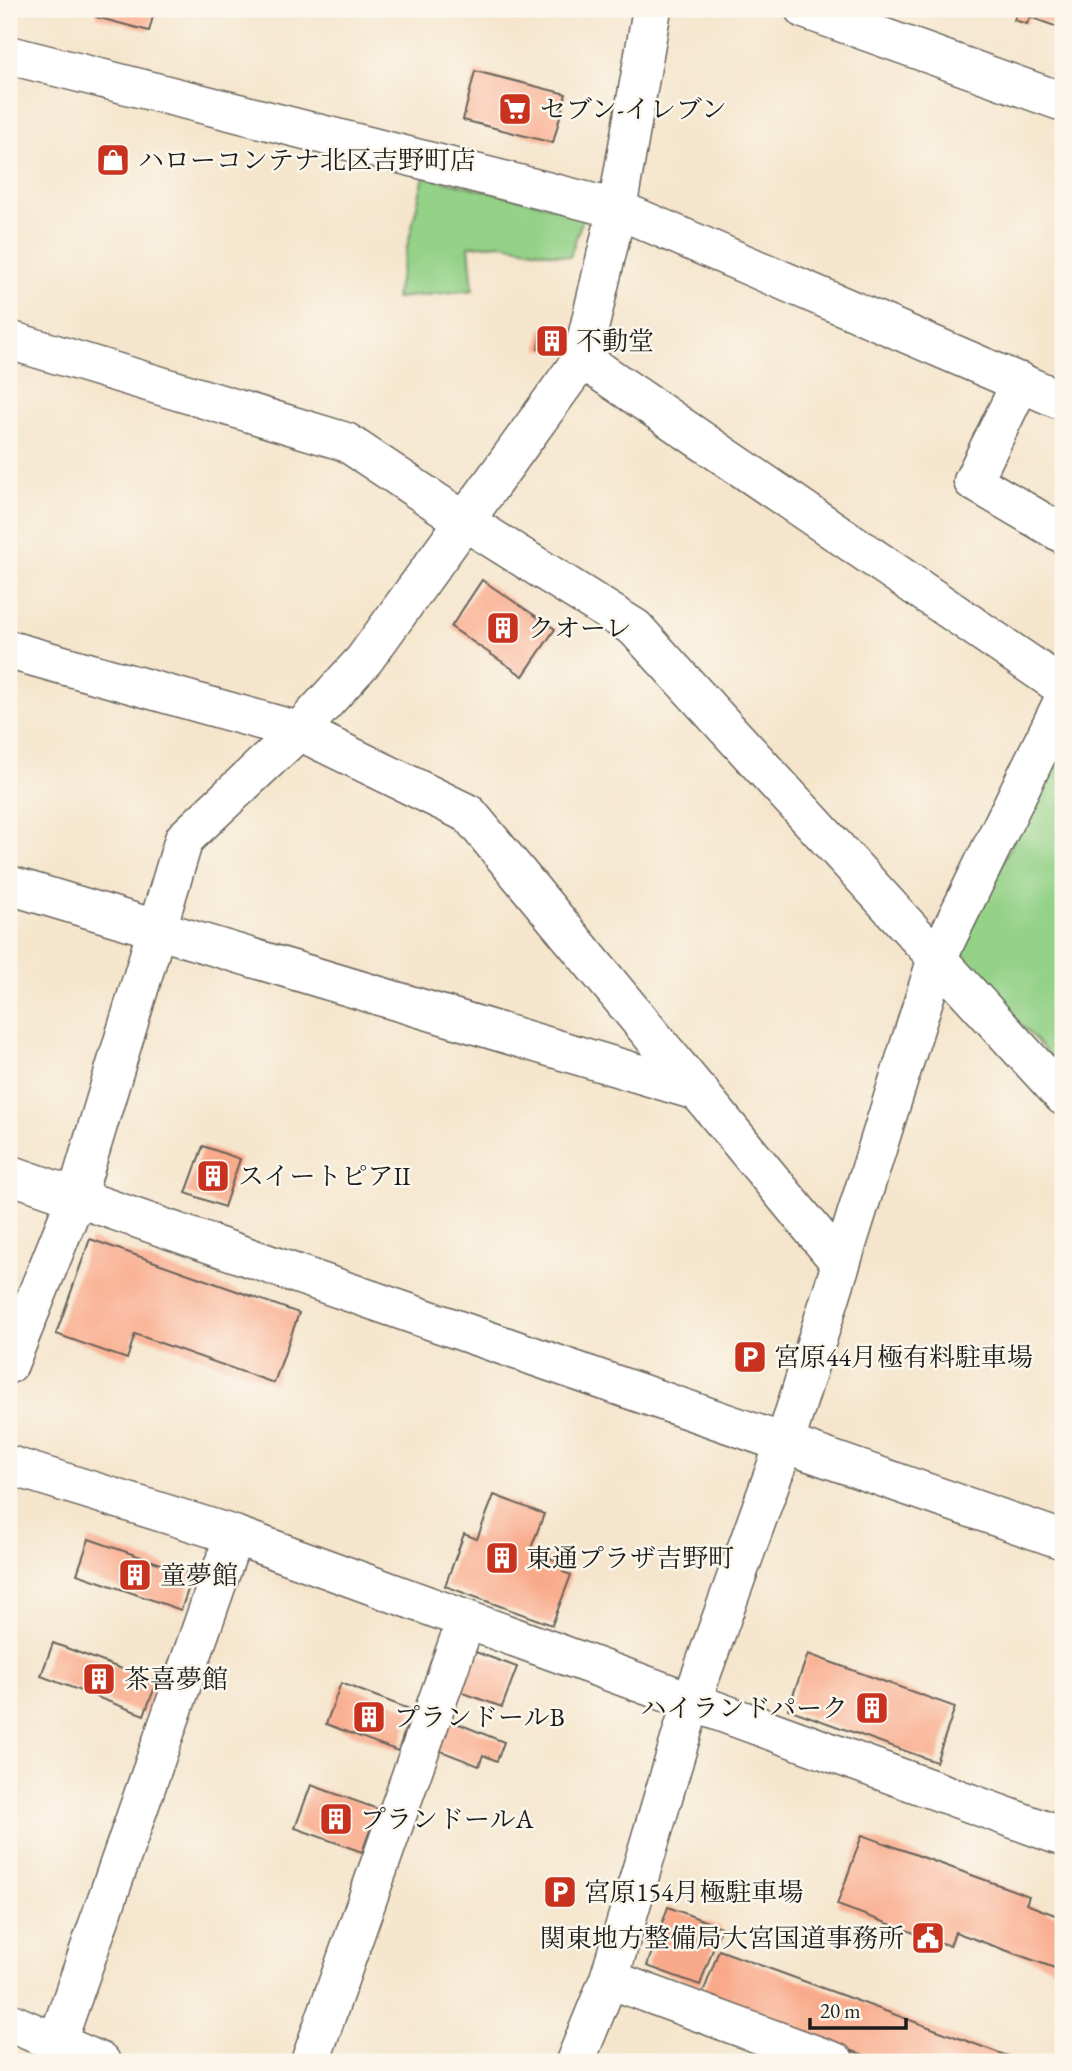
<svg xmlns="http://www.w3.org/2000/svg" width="1072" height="2071" font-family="'EB Garamond','Noto Serif JP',serif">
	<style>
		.green { fill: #94d288; stroke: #587752; stroke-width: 2 }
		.building { fill: #f9aa8b }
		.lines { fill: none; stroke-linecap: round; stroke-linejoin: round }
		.minor-casing { stroke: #68625a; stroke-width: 41 }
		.minor { stroke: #fff; stroke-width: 38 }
		.labels { text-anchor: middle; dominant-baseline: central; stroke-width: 5; stroke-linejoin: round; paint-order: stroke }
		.poi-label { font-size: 26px; fill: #1c1c1c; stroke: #fbf7ec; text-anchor: start }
	</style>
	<rect width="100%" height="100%" fill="#fbf7ec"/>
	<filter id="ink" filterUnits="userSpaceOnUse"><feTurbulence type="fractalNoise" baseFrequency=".0143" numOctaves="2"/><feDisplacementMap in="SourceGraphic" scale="14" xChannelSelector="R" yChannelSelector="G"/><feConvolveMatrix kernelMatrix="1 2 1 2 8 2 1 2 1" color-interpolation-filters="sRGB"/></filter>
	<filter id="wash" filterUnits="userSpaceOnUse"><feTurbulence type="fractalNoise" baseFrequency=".00686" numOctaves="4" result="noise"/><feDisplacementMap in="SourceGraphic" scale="28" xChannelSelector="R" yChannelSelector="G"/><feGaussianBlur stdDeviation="1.57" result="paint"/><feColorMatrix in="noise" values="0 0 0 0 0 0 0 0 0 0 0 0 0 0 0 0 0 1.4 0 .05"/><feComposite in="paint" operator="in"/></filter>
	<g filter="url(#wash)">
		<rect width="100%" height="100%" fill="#f5e5cc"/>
		<g class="green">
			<polygon points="424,176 584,214 570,257 503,244 469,246 473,290 395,298"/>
			<polygon points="1063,739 1063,1070 957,955"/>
		</g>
		<g id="blocks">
			<g class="building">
				<polygon points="98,9 155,9 149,31 96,17"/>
				<polygon points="1000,9 1063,9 1063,29 1030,17 1027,24 1014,20 1016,15"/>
				<polygon points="475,71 566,94 553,143 463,120"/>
				<polygon points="541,329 566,333 563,353 538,349"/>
				<polygon points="482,580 555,629 523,676 451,627"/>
				<polygon points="203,1146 240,1159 224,1207 186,1193"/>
				<polygon points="90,1239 299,1313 274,1383 135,1334 127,1359 56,1334"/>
				<polygon points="494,1495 544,1514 530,1551 566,1564 563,1572 571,1575 552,1625 445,1586 464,1534 477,1539"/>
				<polygon points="89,1539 193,1575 181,1610 77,1574"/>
				<polygon points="53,1643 157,1682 144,1715 41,1676"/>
				<polygon points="470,1650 517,1667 502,1707 455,1690"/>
				<polygon points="808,1654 955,1707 936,1762 788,1709"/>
				<polygon points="341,1683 412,1710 398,1751 326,1724"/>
				<polygon points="444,1718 504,1742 497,1761 483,1755 479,1766 433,1748"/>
				<polygon points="311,1785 378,1809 362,1852 295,1828"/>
				<polygon points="862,1835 1029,1896 1026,1904 1063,1918 1063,1971 955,1932 950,1946 837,1905"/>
				<polygon points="668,1907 721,1927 700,1985 647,1966"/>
				<polygon points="719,1950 1024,2062 883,2062 702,1996"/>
			</g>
		</g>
	</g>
	<g filter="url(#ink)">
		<use href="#blocks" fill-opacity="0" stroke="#68625a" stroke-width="2"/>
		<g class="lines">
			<defs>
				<g id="minor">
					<polyline points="804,9 1063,102"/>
					<polyline points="9,55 617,209 1063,401"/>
					<polyline points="9,340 346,442 466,522 635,628 1063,1096"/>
					<polyline points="582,359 1063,687"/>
					<polyline points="1021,382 973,481 1063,534"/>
					<polyline points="9,650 299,731 469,814 841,1264"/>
					<polyline points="9,885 700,1092"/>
					<polyline points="9,1174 1063,1540"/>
					<polyline points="9,1364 76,1198 184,839 299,731 364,660 582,359 617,209 652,9"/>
					<polyline points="9,1465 234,1535 1063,1837"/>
					<polyline points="609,1979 835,2062"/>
					<polyline points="9,2022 101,2062"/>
					<polyline points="57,2042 234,1535"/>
					<polyline points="310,2062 466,1620"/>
					<polyline points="575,2062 609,1979 691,1703 785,1442 936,961 1063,701"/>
				</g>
			</defs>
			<use href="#minor" class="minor-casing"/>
			<use href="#minor" class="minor"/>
		</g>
	</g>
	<defs>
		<symbol id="supermarket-square" viewBox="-11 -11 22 22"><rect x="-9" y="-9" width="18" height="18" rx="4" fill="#c8321e" stroke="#fbf7ec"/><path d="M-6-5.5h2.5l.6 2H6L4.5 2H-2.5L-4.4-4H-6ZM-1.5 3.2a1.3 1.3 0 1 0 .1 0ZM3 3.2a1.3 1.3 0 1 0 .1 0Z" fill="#fff"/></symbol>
		<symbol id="shop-square" viewBox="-11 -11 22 22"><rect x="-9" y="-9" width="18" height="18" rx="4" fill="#c8321e" stroke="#fbf7ec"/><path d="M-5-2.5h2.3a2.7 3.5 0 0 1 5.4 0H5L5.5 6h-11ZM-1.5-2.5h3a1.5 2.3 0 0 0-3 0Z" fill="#fff"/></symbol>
		<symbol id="building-square" viewBox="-11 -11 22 22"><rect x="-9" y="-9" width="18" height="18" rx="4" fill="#c8321e" stroke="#fbf7ec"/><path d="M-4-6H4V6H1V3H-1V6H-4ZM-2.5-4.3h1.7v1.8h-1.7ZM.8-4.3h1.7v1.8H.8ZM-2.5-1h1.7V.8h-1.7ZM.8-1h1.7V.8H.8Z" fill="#fff"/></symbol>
		<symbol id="parking-square" viewBox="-11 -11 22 22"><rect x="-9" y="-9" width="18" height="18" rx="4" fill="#c8321e" stroke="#fbf7ec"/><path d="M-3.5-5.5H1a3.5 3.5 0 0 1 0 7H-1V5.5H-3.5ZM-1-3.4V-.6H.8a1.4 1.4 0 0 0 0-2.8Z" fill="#fff"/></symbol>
		<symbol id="civic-square" viewBox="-11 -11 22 22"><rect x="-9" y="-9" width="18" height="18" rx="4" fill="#c8321e" stroke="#fbf7ec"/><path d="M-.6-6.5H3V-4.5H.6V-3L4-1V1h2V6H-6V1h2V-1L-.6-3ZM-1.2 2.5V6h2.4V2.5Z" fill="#fff"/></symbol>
	</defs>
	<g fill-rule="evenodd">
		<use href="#supermarket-square" x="496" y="90" width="38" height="38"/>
		<use href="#shop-square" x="94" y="141" width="38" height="38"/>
		<use href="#building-square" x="533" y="322" width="38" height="38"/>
		<use href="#building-square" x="484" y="609" width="38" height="38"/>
		<use href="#building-square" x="194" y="1157" width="38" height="38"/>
		<use href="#parking-square" x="731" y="1338" width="38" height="38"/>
		<use href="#building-square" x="483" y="1539" width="38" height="38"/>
		<use href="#building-square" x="116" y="1556" width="38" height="38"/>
		<use href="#building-square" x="80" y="1660" width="38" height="38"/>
		<use href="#building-square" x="853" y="1689" width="38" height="38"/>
		<use href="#building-square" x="350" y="1698" width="38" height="38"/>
		<use href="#building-square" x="317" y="1800" width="38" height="38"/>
		<use href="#parking-square" x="541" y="1873" width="38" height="38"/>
		<use href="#civic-square" x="909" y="1919" width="38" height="38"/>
	</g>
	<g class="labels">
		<g class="poi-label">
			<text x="540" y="109">セブン-イレブン</text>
			<text x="138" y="160">ハローコンテナ北区吉野町店</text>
			<text x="576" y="341">不動堂</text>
			<text x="528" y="628">クオーレ</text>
			<text x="238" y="1176">スイートピアⅡ</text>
			<text x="774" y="1357">宮原44月極有料駐車場</text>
			<text x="526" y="1558">東通プラザ吉野町</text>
			<text x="160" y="1575">童夢館</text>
			<text x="124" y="1679">茶喜夢館</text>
			<text x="848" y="1708" text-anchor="end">ハイランドパーク</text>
			<text x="394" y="1717">プランドールB</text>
			<text x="360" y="1819">プランドールA</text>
			<text x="584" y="1892">宮原154月極駐車場</text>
			<text x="904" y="1938" text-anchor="end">関東地方整備局大宮国道事務所</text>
		</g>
	</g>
	<rect width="1072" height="2071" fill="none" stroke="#fbf7ec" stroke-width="35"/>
	<path d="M810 2018v10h96v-10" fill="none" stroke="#1c1c1c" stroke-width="3.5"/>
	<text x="820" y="2018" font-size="21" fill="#1c1c1c" stroke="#fbf7ec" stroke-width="5" paint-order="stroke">20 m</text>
</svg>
